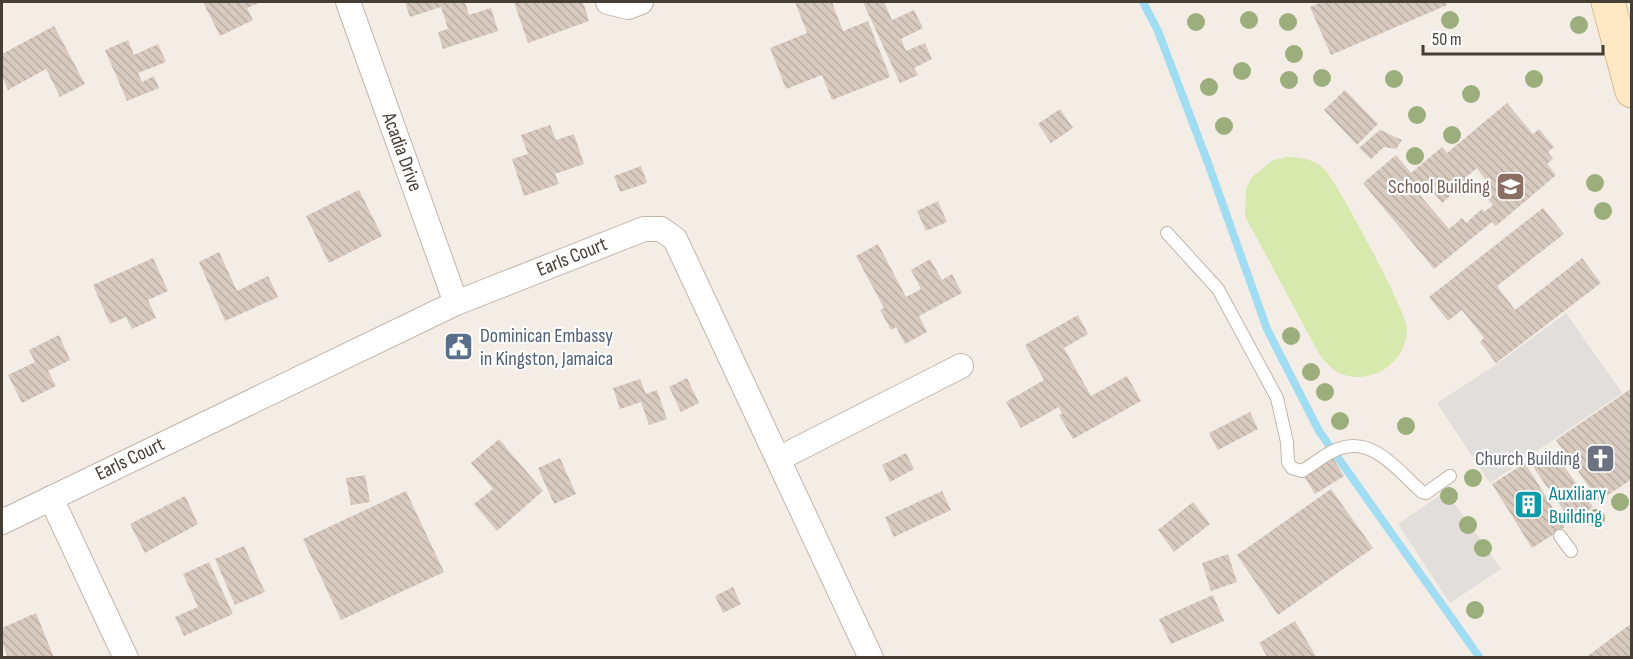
<svg xmlns="http://www.w3.org/2000/svg" width="1633" height="659" font-family="'Sofia Sans Condensed',sans-serif">
	<style>
		.garden { fill: #d7e9ad }
		.parking { fill: #e1dedb }
		.lines { fill: none; stroke-linecap: round; stroke-linejoin: round }
		.stream { stroke: #a0ddf3; stroke-width: 8 }
		.building { fill: url(#building-back-hatch); fill-rule: evenodd }
		.lane-casing { stroke: #c2b6ab; stroke-width: 14 }
		.street-casing { stroke: #c2b6ab; stroke-width: 26 }
		.secondary-casing { stroke: #d8bd96; stroke-width: 35 }
		.lane { stroke: #fff; stroke-width: 12 }
		.street { stroke: #fff; stroke-width: 24 }
		.secondary { stroke: #ffe8c4; stroke-width: 33 }
		.tree { fill: #9bae7c }
		.labels { text-anchor: middle; dominant-baseline: central; stroke-width: 4.5; stroke-linejoin: round; paint-order: stroke }
		.street-label { font-size: 20px; fill: #463d35; stroke: #fff }
		.education-label { font-size: 20px; fill: #785e54; stroke: #fff; text-anchor: end }
		.service-label { font-size: 20px; fill: #4e5e75; stroke: #fff; text-anchor: start }
		.worship-label { font-size: 20px; fill: #5b616d; stroke: #fff; text-anchor: end }
		.culture-label { font-size: 20px; fill: #0d838f; stroke: #fff; text-anchor: start }
	</style>
	<defs>
		<pattern id="building-back-hatch" width="6" height="6" patternUnits="userSpaceOnUse" patternTransform="scale(1.5)"><rect width="6" height="6" fill="#d8cabe"/><path d="M-1 5l2 2M0 0l6 6M5-1l2 2" fill="none" stroke="#bbaea4"/></pattern>
	</defs>
	<rect width="100%" height="100%" fill="#f3ede6"/>
	<path class="garden" d="M1287 157C1301 157 1314 159 1325 170 1337 182 1407 313 1407 328 1408 363 1370 387 1339 373 1330 368 1325 361 1319 354L1245 216 1246 189 1252 177 1273 160Z"/>
	<g class="parking">
		<polygon points="1566,313 1622,393 1490,483 1437,403 1494,366"/>
		<polygon points="1446,491 1501,569 1450,603 1398,524"/>
	</g>
	<g class="lines">
		<polyline class="stream" points="1143,2 1158,31 1208,163 1267,329 1319,431 1480,658"/>
	</g>
	<g class="building">
		<polygon points="203,2 261,2 247,8 253,20 220,36"/>
		<polygon points="405,2 465,2 469,15 491,8 498,31 443,49 438,32 448,29 441,7 410,17"/>
		<polygon points="514,2 583,2 589,21 528,43"/>
		<polygon points="795,2 832,2 843,31 868,21 890,77 832,100 822,75 786,89 770,48 807,33"/>
		<polygon points="863,2 884,2 892,20 914,10 923,28 901,39 906,51 925,43 932,59 914,68 918,75 900,83"/>
		<polygon points="1322,2 1445,2 1447,5 1331,55 1310,7"/>
		<polygon points="54,26 85,84 60,97 46,69 8,90 2,76 2,54"/>
		<polygon points="128,40 134,55 158,44 166,62 138,73 142,82 154,76 159,88 127,101 105,50"/>
		<polygon points="1345,90 1378,124 1357,145 1324,110"/>
		<path d="M1507 103 1533 134 1539 129 1554 147 1548 152 1553 159 1547 164 1556 175 1496 226 1492 222 1434 269 1363 183 1396 155 1411 173 1442 147 1447 153ZM1477 168 1487 182 1479 189 1493 205 1484 212 1482 209 1466 223 1462 218 1449 229 1419 194 1428 186 1442 203 1469 180 1466 177Z"/>
		<polygon points="1060,109 1073,128 1051,143 1038,124"/>
		<polygon points="550,125 556,140 574,134 584,164 555,174 559,184 524,196 512,159 528,154 521,135"/>
		<polygon points="1380,130 1402,140 1396,149 1384,147 1371,159 1359,148"/>
		<polygon points="641,166 647,183 620,192 614,176"/>
		<polygon points="359,190 382,236 329,263 306,216"/>
		<polygon points="938,201 947,222 926,231 917,211"/>
		<polygon points="1543,208 1564,234 1497,286 1515,310 1582,258 1601,283 1496,363 1480,342 1484,338 1462,310 1448,321 1429,297"/>
		<polygon points="878,244 906,297 921,289 911,270 930,259 942,280 952,274 962,293 919,316 927,332 905,344 896,327 891,330 880,310 884,308 856,256"/>
		<polygon points="219,252 237,291 268,276 278,297 225,321 199,262"/>
		<polygon points="153,258 168,291 148,300 156,318 132,329 126,317 110,324 93,285"/>
		<polygon points="1078,315 1088,334 1064,348 1091,396 1127,376 1141,401 1073,439 1059,415 1062,414 1059,407 1021,428 1006,402 1044,380 1025,345"/>
		<polygon points="59,335 70,360 48,371 56,386 22,403 8,375 35,362 29,350"/>
		<polygon points="687,378 699,403 681,412 669,387"/>
		<polygon points="640,379 646,394 657,390 667,419 649,425 641,402 620,409 613,388"/>
		<polygon points="1632,388 1632,479 1599,501 1556,440"/>
		<polygon points="1250,412 1258,429 1218,450 1209,433"/>
		<polygon points="499,439 543,491 497,531 474,504 493,489 471,463"/>
		<polygon points="1554,452 1593,507 1572,522 1533,467"/>
		<polygon points="906,453 914,469 890,482 882,465"/>
		<polygon points="560,458 576,494 554,504 538,468"/>
		<polygon points="1333,458 1344,476 1315,494 1304,476"/>
		<polygon points="1525,463 1565,527 1532,548 1492,484"/>
		<polygon points="365,475 370,502 351,505 346,478"/>
		<polygon points="1331,489 1373,548 1278,615 1237,555"/>
		<polygon points="406,491 444,572 341,620 303,539"/>
		<polygon points="942,491 951,510 894,537 885,517"/>
		<polygon points="185,496 198,524 145,553 130,524"/>
		<polygon points="1193,502 1210,524 1174,552 1158,530"/>
		<polygon points="244,546 265,592 235,605 215,559"/>
		<polygon points="1228,554 1237,582 1211,591 1202,563"/>
		<polygon points="209,562 233,614 184,636 175,617 198,607 183,574"/>
		<polygon points="733,587 741,604 723,613 715,596"/>
		<polygon points="1213,595 1224,621 1171,644 1159,619"/>
		<polygon points="36,613 54,658 8,658 2,642 2,628"/>
		<polygon points="1295,621 1317,658 1268,658 1259,643"/>
		<polygon points="1632,623 1632,658 1585,658"/>
	</g>
	<g class="lines">
		<defs>
			<g id="lane">
				<path d="M1167 233 1218 289 1277 398 1287 442 1288 462 1292 468 1302 471C1314 464 1326 453 1338 449 1373 435 1399 472 1422 492L1426 493 1450 476"/>
				<polyline points="1560,536 1571,551"/>
			</g>
			<g id="street">
				<polyline points="348,2 456,303"/>
				<polyline points="608,2 628,7 641,2"/>
				<polyline points="780,458 961,366"/>
				<polyline points="51,498 126,658"/>
				<polyline points="2,522 456,303 644,229 661,229 675,239 871,658"/>
			</g>
			<polyline id="secondary" points="1608,2 1632,91"/>
		</defs>
		<use href="#lane" class="lane-casing"/>
		<use href="#street" class="street-casing"/>
		<use href="#secondary" class="secondary-casing"/>
		<use href="#lane" class="lane"/>
		<use href="#street" class="street"/>
		<use href="#secondary" class="secondary"/>
	</g>
	<g class="tree">
		<circle cx="1249" cy="20" r="9"/>
		<circle cx="1450" cy="20" r="9"/>
		<circle cx="1196" cy="22" r="9"/>
		<circle cx="1288" cy="22" r="9"/>
		<circle cx="1579" cy="25" r="9"/>
		<circle cx="1294" cy="54" r="9"/>
		<circle cx="1242" cy="71" r="9"/>
		<circle cx="1322" cy="78" r="9"/>
		<circle cx="1394" cy="79" r="9"/>
		<circle cx="1534" cy="79" r="9"/>
		<circle cx="1289" cy="80" r="9"/>
		<circle cx="1209" cy="87" r="9"/>
		<circle cx="1471" cy="94" r="9"/>
		<circle cx="1417" cy="115" r="9"/>
		<circle cx="1224" cy="126" r="9"/>
		<circle cx="1452" cy="135" r="9"/>
		<circle cx="1415" cy="156" r="9"/>
		<circle cx="1595" cy="183" r="9"/>
		<circle cx="1603" cy="211" r="9"/>
		<circle cx="1291" cy="336" r="9"/>
		<circle cx="1311" cy="372" r="9"/>
		<circle cx="1325" cy="392" r="9"/>
		<circle cx="1340" cy="421" r="9"/>
		<circle cx="1406" cy="426" r="9"/>
		<circle cx="1473" cy="478" r="9"/>
		<circle cx="1449" cy="496" r="9"/>
		<circle cx="1620" cy="502" r="9"/>
		<circle cx="1596" cy="518" r="9"/>
		<circle cx="1468" cy="525" r="9"/>
		<circle cx="1483" cy="548" r="9"/>
		<circle cx="1475" cy="610" r="9"/>
	</g>
	<defs>
		<symbol id="school-square" viewBox="-11 -11 22 22"><rect x="-9" y="-9" width="18" height="18" rx="4" fill="#8d6e63" stroke="#fff"/><path d="M0-5L7-2L0 1L-7-2ZM-4 1L0 2.5L4 1V4Q0 6-4 4Z" fill="#fff"/></symbol>
		<symbol id="civic-square" viewBox="-11 -11 22 22"><rect x="-9" y="-9" width="18" height="18" rx="4" fill="#5c6f8a" stroke="#fff"/><path d="M-.6-6.5H3V-4.5H.6V-3L4-1V1h2V6H-6V1h2V-1L-.6-3ZM-1.2 2.5V6h2.4V2.5Z" fill="#fff"/></symbol>
		<symbol id="church-square" viewBox="-11 -11 22 22"><rect x="-9" y="-9" width="18" height="18" rx="4" fill="#6b7280" stroke="#fff"/><path d="M-1.2-6h2.4v3.5h3.3v2.4h-3.3V6h-2.4V-.1h-3.3v-2.4h3.3Z" fill="#fff"/></symbol>
		<symbol id="building-square" viewBox="-11 -11 22 22"><rect x="-9" y="-9" width="18" height="18" rx="4" fill="#0f9aa8" stroke="#fff"/><path d="M-4-6H4V6H1V3H-1V6H-4ZM-2.5-4.3h1.7v1.8h-1.7ZM.8-4.3h1.7v1.8H.8ZM-2.5-1h1.7V.8h-1.7ZM.8-1h1.7V.8H.8Z" fill="#fff"/></symbol>
	</defs>
	<g fill-rule="evenodd">
		<use href="#school-square" x="1494" y="170" width="33" height="33"/>
		<use href="#civic-square" x="442" y="330" width="33" height="33"/>
		<use href="#church-square" x="1584" y="442" width="33" height="33"/>
		<use href="#building-square" x="1512" y="488" width="33" height="33"/>
	</g>
	<g class="labels">
		<g class="street-label">
			<text transform="translate(402 152) rotate(70)">Acadia Drive</text>
			<text transform="translate(572 257) rotate(-22)">Earls Court</text>
			<text transform="translate(130 459) rotate(-26)">Earls Court</text>
		</g>
		<g class="education-label">
			<text x="1490" y="187">School Building</text>
		</g>
		<g class="service-label">
			<text x="480" y="336">Dominican Embassy<tspan x="480" dy="23">in Kingston, Jamaica</tspan></text>
		</g>
		<g class="worship-label">
			<text x="1580" y="459">Church Building</text>
		</g>
		<g class="culture-label">
			<text x="1549" y="494">Auxiliary<tspan x="1549" dy="23">Building</tspan></text>
		</g>
	</g>
	<rect width="1633" height="659" fill="none" stroke="#463d35" stroke-width="6"/>
	<path d="M1423 45v9h180v-9" fill="none" stroke="#463d35" stroke-width="3"/>
	<text x="1432" y="45" font-size="18" fill="#463d35" stroke="#ffffff" stroke-width="4.5" paint-order="stroke">50 m</text>
</svg>
